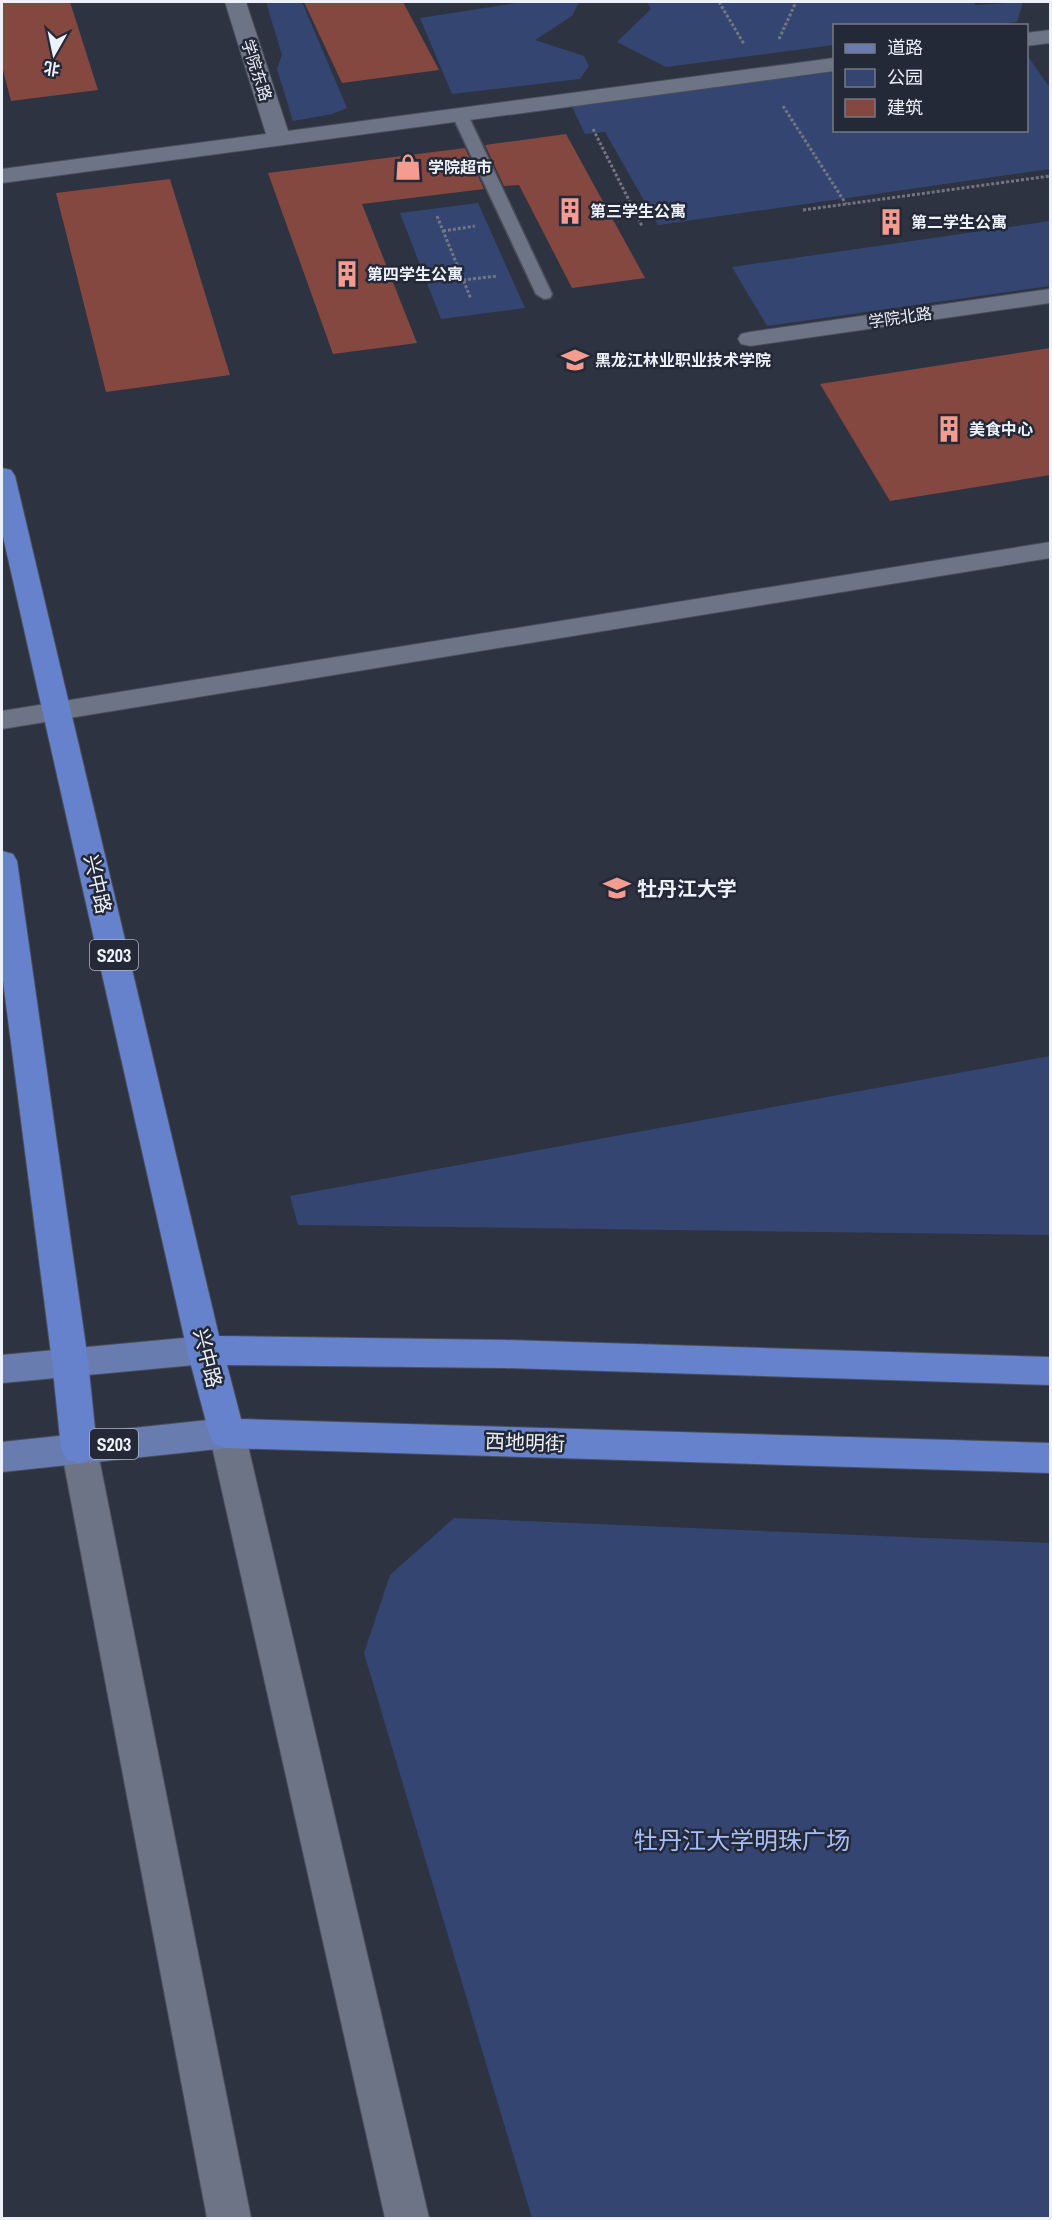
<svg xmlns="http://www.w3.org/2000/svg" width="1052" height="2220" font-family="'Archivo Narrow','Noto Sans SC',sans-serif">
	<style>
		.green { fill: #354572 }
		.building { fill: #844841 }
		.lines { fill: none; stroke-linecap: round; stroke-linejoin: round }
		.lane-casing { stroke: #494e5a; stroke-width: 3 }
		.street-casing { stroke: #494e5a; stroke-width: 2 }
		.secondary-casing { stroke: #494e5a; stroke-width: 2 }
		.primary-casing { stroke: #494e5a; stroke-width: 2 }
		.highway-casing { stroke: #494e5a; stroke-width: 2 }
		.path { stroke: #717682; stroke-width: 3; stroke-dasharray: 3 2; stroke-linecap: butt }
		.lane { fill: #6d7485; fill-rule: evenodd }
		.street { fill: #6d7485; fill-rule: evenodd }
		.secondary { fill: #6d7485; fill-rule: evenodd }
		.primary { fill: #697cb0; fill-rule: evenodd }
		.highway { fill: #6682cd; fill-rule: evenodd }
		.labels { text-anchor: middle; dominant-baseline: central; stroke-width: 5; stroke-linejoin: round; paint-order: stroke }
		.far-street-label { font-size: 16px; fill: #ecf1fa; stroke: #242937 }
		.far-poi-label { font-size: 16px; font-weight: bold; fill: #ecf1fa; stroke: #242937; text-anchor: start }
		.shield { fill: #242937; stroke: #b0b5c0; stroke-width: 1.5 }
		.shield-label { font-size: 18px; font-weight: bold; fill: #ecf1fa }
		.street-label { font-size: 20px; fill: #ecf1fa; stroke: #242937 }
		.poi-label { font-size: 20px; font-weight: bold; fill: #ecf1fa; stroke: #242937; text-anchor: start }
		.near-park-label { font-size: 24px; fill: #a6befb; stroke: #242937 }
	</style>
	<rect width="100%" height="100%" fill="#2e3342"/>
	<g class="green">
		<polygon points="266,2 302,2 347,108 332,114 293,121 277,69 282,55"/>
		<polygon points="522,2 579,2 572,16 535,40 584,56 589,66 580,79 452,94 420,18"/>
		<polygon points="647,2 973,2 976,5 1023,2 1017,22 988,26 834,26 834,45 666,67 617,42 651,9"/>
		<polygon points="1027,55 1050,88 1050,169 658,225 605,132 585,134 571,105 834,72 834,130 1026,130"/>
		<polygon points="478,203 525,308 441,319 400,213"/>
		<polygon points="1050,221 1050,286 767,326 732,267"/>
		<polygon points="1050,1056 1050,1235 298,1225 290,1196"/>
		<polygon points="454,1518 1050,1543 1050,2218 532,2218 364,1653 390,1575"/>
	</g>
	<g class="building">
		<polygon points="2,2 70,2 98,90 11,101 2,66"/>
		<polygon points="304,2 403,2 439,70 342,83"/>
		<polygon points="566,134 645,278 572,288 519,185 504,186 485,145"/>
		<polygon points="465,148 484,189 362,204 417,343 333,354 268,173"/>
		<polygon points="170,179 230,375 106,392 56,193"/>
		<polygon points="1050,348 1050,475 890,501 820,384"/>
	</g>
	<g class="lines">
		<defs>
			<polygon id="lane" points="460,110 468,115 552,294 550,298 544,299 536,294 452,115"/>
			<g id="street">
				<polygon points="225,2 246,2 288,131 834,58 834,71 2,183 2,169 266,134"/>
				<polygon points="1050,30 1050,43 1026,46 1026,33"/>
				<polygon points="1050,289 1050,303 750,346 741,344 738,339 741,334 750,332"/>
				<polygon points="1050,542 1050,558 2,729 2,711"/>
			</g>
			<g id="secondary">
				<polygon points="227,1418 240,1422 245,1433 429,2218 385,2218 209,1433 214,1422"/>
				<polygon points="79,1433 92,1437 97,1448 251,2218 207,2218 61,1448 66,1437"/>
			</g>
			<g id="primary">
				<polygon points="205,1336 218,1340 223,1350 218,1360 205,1364 2,1383 2,1355"/>
				<polygon points="227,1418 240,1422 245,1433 240,1444 227,1448 2,1472 2,1442"/>
			</g>
			<g id="highway">
				<polygon points="2,468 11,470 15,476 219,1336 505,1340 1050,1357 1050,1385 505,1368 227,1365 241,1419 1050,1443 1050,1473 227,1448 214,1444 209,1433 187,1350 2,532"/>
				<polygon points="2,851 13,854 17,861 88,1361 97,1448 92,1459 79,1463 66,1459 61,1448 52,1361 2,973"/>
			</g>
		</defs>
		<use href="#lane" class="lane-casing"/>
		<use href="#street" class="street-casing"/>
		<use href="#secondary" class="secondary-casing"/>
		<use href="#primary" class="primary-casing"/>
		<use href="#highway" class="highway-casing"/>
		<g class="path">
			<polyline points="719,2 744,44"/>
			<polyline points="779,39 796,2"/>
			<polyline points="783,106 846,204"/>
			<polyline points="593,129 642,226"/>
			<polyline points="803,210 1050,176"/>
			<polyline points="437,216 471,299"/>
			<polyline points="443,231 475,226"/>
			<polyline points="463,280 497,276"/>
		</g>
		<use href="#lane" class="lane"/>
		<use href="#street" class="street"/>
		<use href="#secondary" class="secondary"/>
		<use href="#primary" class="primary"/>
		<use href="#highway" class="highway"/>
	</g>
	<defs>
		<symbol id="shop-bare" viewBox="-9 -9 18 18"><path d="M-5-2.5h2.3a2.7 3.5 0 0 1 5.4 0H5L5.5 6h-11ZM-1.5-2.5h3a1.5 2.3 0 0 0-3 0Z" fill="#f59c91" stroke="#242937" stroke-width="2.5" paint-order="stroke"/></symbol>
		<symbol id="building-bare" viewBox="-9 -9 18 18"><path d="M-4-6H4V6H1V3H-1V6H-4ZM-2.5-4.3h1.7v1.8h-1.7ZM.8-4.3h1.7v1.8H.8ZM-2.5-1h1.7V.8h-1.7ZM.8-1h1.7V.8H.8Z" fill="#f59c91" stroke="#242937" stroke-width="2.5" paint-order="stroke"/></symbol>
		<symbol id="university-bare" viewBox="-9 -9 18 18"><path d="M0-5L7-2L0 1L-7-2ZM-4 1L0 2.5L4 1V4Q0 6-4 4Z" fill="#f59c91" stroke="#242937" stroke-width="2.5" paint-order="stroke"/></symbol>
		<symbol id="school-bare" viewBox="-9 -9 18 18"><path d="M0-5L7-2L0 1L-7-2ZM-4 1L0 2.5L4 1V4Q0 6-4 4Z" fill="#f59c91" stroke="#242937" stroke-width="2.5" paint-order="stroke"/></symbol>
	</defs>
	<g fill-rule="evenodd">
		<use href="#shop-bare" x="389" y="148" width="38" height="38"/>
		<use href="#building-bare" x="551" y="192" width="38" height="38"/>
		<use href="#building-bare" x="872" y="203" width="38" height="38"/>
		<use href="#building-bare" x="328" y="255" width="38" height="38"/>
		<use href="#university-bare" x="556" y="341" width="38" height="38"/>
		<use href="#building-bare" x="930" y="410" width="38" height="38"/>
		<use href="#school-bare" x="598" y="869" width="38" height="38"/>
	</g>
	<g class="labels">
		<g class="far-street-label">
			<text transform="translate(257 70) rotate(72)">学院东路</text>
			<text transform="translate(900 317) rotate(-8)">学院北路</text>
		</g>
		<g class="far-poi-label">
			<text x="428" y="167">学院超市</text>
			<text x="590" y="211">第三学生公寓</text>
			<text x="911" y="222">第二学生公寓</text>
			<text x="367" y="274">第四学生公寓</text>
			<text x="595" y="360">黑龙江林业职业技术学院</text>
			<text x="969" y="429">美食中心</text>
		</g>
		<g class="shield">
			<rect x="90" y="940" width="48" height="30" rx="4.5"/>
			<rect x="90" y="1429" width="48" height="30" rx="4.5"/>
		</g>
		<g class="shield-label">
			<text x="114" y="955">S203</text>
			<text x="114" y="1444">S203</text>
		</g>
		<g class="street-label">
			<text transform="translate(98 884) rotate(77)">兴中路</text>
			<text transform="translate(208 1358) rotate(76)">兴中路</text>
			<text transform="translate(525 1442) rotate(2)">西地明街</text>
		</g>
		<g class="poi-label">
			<text x="637" y="888">牡丹江大学</text>
		</g>
		<g class="near-park-label">
			<text x="742" y="1840">牡丹江大学明珠广场</text>
		</g>
	</g>
	<rect width="1052" height="2220" fill="none" stroke="#ecf1fa" stroke-width="6"/>
	<rect x="833" y="24" width="195" height="108" fill="#242937" stroke="#747985" stroke-width="1.5"/>
	<rect x="845" y="44" width="30" height="9" fill="#697cb0" stroke="#747985" stroke-width="1.5"/>
	<text x="887" y="54" font-size="18" fill="#ecf1fa">道路</text>
	<rect x="845" y="69" width="30" height="18" fill="#354572" stroke="#747985" stroke-width="1.5"/>
	<text x="887" y="84" font-size="18" fill="#ecf1fa">公园</text>
	<rect x="845" y="99" width="30" height="18" fill="#844841" stroke="#747985" stroke-width="1.5"/>
	<text x="887" y="114" font-size="18" fill="#ecf1fa">建筑</text>
	<g transform="translate(54 54) rotate(189)" stroke="#242937" stroke-width="4.5" paint-order="stroke">
	<path d="M0-4.5L10 22L0 15L-10 22Z" fill="#ecf1fa"/>
	<text y="-9" font-size="16" font-weight="bold" text-anchor="middle" fill="#ecf1fa">北</text>
	</g>
</svg>
